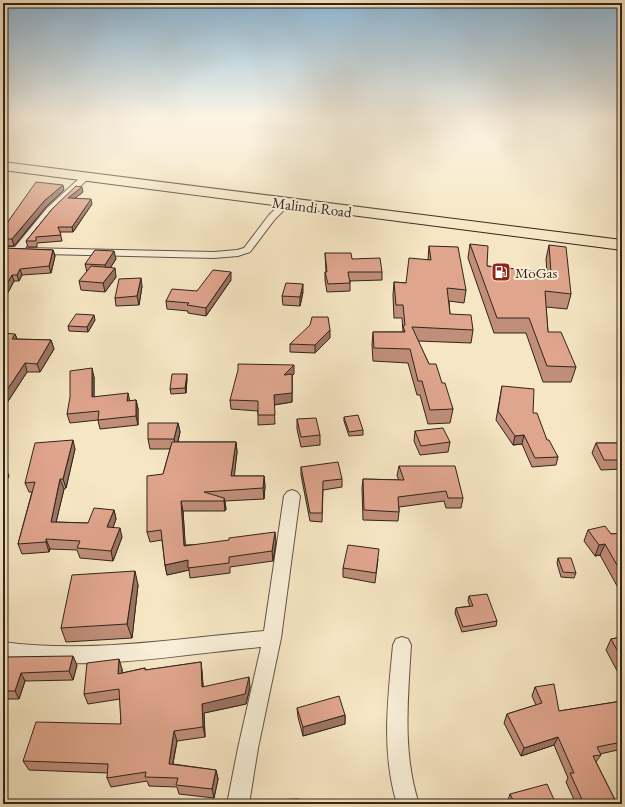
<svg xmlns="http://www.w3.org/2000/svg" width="625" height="807" font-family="'EB Garamond',serif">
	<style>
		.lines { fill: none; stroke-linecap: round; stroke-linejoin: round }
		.minor-casing { stroke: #635446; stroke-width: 2 }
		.trunk-casing { stroke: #32241c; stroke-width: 2 }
		.minor { fill: #f9efd8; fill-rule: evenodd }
		.trunk { fill: #f6e6c3; fill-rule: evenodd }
		.wall { fill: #c08e79; stroke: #32241c }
		.shaded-wall { fill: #9c7463; stroke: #32241c }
		.building { fill: #dfa58d; stroke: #32241c }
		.labels { text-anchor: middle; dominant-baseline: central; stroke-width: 4; stroke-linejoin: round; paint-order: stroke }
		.far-street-label { font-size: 15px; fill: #32241c; stroke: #f9efd8 }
		.far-poi-label { font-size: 15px; fill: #32241c; stroke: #f9efd8; text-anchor: start }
	</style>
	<rect width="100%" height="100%" fill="#f6e6c3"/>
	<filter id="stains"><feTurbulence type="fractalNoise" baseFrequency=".005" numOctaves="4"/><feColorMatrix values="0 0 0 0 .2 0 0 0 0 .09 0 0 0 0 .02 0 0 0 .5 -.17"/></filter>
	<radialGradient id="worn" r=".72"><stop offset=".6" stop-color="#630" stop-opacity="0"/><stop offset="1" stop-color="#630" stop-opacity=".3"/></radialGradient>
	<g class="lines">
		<defs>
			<g id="minor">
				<polygon points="83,175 86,175 90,177 53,212 25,248 214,252 237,250 244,248 269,215 283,202 286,201 290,204 275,219 250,252 238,256 214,258 3,253 3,247 15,247 47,208"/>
				<path d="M292 490 297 492 300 496 281 638 258 748 249 804H227L238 748 261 647C175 655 89 672 3 658V642C90 654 177 638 264 631L284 496 287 492Z"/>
				<path d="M402 637 408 639 411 645C408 698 402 753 419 804H397C381 752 388 698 393 645L396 639Z"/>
			</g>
			<polygon id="trunk" points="3,162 622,240 622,250 3,170"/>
		</defs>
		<use href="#minor" class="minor-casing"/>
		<use href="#trunk" class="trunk-casing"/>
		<use href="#minor" class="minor"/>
		<use href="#trunk" class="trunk"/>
	</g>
	<g class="wall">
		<polygon points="64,190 46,207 14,246 3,246 3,225"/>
		<polygon points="83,192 75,198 92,204 73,232 60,232 62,241 37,243 37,247 28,247 26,241 53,208"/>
		<polygon points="470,244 487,266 547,273 546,259 549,245 571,294 567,309 546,307 548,332 576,367 571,382 543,382 526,333 494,333 468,258"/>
		<polygon points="429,246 466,290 464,303 449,301 450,314 473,330 471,343 418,341 429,364 442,383 453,409 450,423 428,424 420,395 417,395 408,363 373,361 372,345 373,332 403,332 402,318 394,318 393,295 394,282 406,283 428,260"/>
		<polygon points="3,248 53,250 55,256 51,273 22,275 19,281 14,281 3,302"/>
		<polygon points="325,253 352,259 382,272 382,280 350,281 350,291 327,292 325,280 325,272 326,272"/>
		<polygon points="116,259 110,268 116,277 105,292 81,290 79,281 87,272 85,264"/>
		<polygon points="231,280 206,316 188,313 188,311 167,309 166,301"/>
		<polygon points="142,286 139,305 116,306 115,298"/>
		<polygon points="303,292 300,306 283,305 282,296"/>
		<polygon points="95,320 88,332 69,331 68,326"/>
		<polygon points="15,334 17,339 51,340 54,349 40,372 27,372 3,409"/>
		<polygon points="330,338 315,353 290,352 290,344"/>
		<polygon points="294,374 292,376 292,402 274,405 275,424 258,425 258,411 231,409 230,400"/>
		<polygon points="94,377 94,397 129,401 136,400 138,409 138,425 100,429 98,420 70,423 67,414"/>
		<polygon points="187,378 186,393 171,394 170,389"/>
		<polygon points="502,386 533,413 547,440 558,457 556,465 532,467 522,444 513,445 496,420"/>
		<polygon points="344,417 363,430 363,435 349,436 344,421"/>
		<polygon points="297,419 320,435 320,445 301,447 297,429"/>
		<polygon points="178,423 180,432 178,442 236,442 237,452 234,476 264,476 265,486 264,499 225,501 226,509 225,511 183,511 185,545 276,542 273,561 230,567 230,573 190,578 189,570 167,575 165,565 162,540 150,542 147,532 170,449 150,449 148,439"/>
		<polygon points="415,431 450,442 448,452 420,455 414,441"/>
		<polygon points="596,443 622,443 622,469 601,470 592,453"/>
		<polygon points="75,449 66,488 64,489 56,522 88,523 114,510 116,519 113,527 122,537 113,561 80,558 77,550 50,549 49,552 22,554 18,544 32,492 29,492 25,483"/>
		<polygon points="399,466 463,498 461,508 446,508 444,501 399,507 399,512 398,521 363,520 362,488 363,479 399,480 397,476"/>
		<polygon points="301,467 342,479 342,487 323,490 322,522 310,521 301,475"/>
		<polygon points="588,530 611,534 622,533 622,595 600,555 595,556 584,541"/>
		<polygon points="558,558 576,573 574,578 561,577 557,563"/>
		<polygon points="378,559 375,583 343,577 343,568"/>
		<polygon points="138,585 132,638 66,642 61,628"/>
		<polygon points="469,596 497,621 496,626 462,632 455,613 456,608 470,606 468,601"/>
		<polygon points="622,637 622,680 606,650 611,639"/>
		<polygon points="3,657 77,665 73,680 25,681 19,699 3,699"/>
		<polygon points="201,662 202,672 203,687 250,687 246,704 204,713 205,737 177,741 173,764 216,770 218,779 214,798 179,794 177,787 149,786 147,781 111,787 107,778 108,773 29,770 23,761 121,724 120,699 88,704 84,694 122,669 122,673 145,668 146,670"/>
		<polygon points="535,687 559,711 622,701 622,749 600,754 601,755 596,762 617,804 576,804 566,782 568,778 554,745 521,756 504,723 507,714 536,705 532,696"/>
		<polygon points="297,708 345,715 345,724 303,736 298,717"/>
		<polygon points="510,794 556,804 507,804 507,803"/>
	</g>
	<g class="shaded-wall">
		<polygon points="63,185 64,190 46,207 14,246 12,239 44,201"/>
		<polygon points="82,187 83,192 69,203 68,198"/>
		<polygon points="91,199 92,204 73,232 72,227"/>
		<polygon points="53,250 55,256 51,273 49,266"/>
		<polygon points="114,251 116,259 107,273 105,265"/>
		<polygon points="115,268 116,277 105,292 103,283"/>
		<polygon points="20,269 22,275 19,281 17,275"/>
		<polygon points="231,272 231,280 206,316 206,308"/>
		<polygon points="12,275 14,281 3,302 3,291"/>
		<polygon points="141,278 142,286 139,305 137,296"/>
		<polygon points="303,284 303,292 300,306 300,297"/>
		<polygon points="94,315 95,320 88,332 87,327"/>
		<polygon points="330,330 330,338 315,353 315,345"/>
		<polygon points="15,334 18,342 12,339"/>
		<polygon points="51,340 54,349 40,372 37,364"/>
		<polygon points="25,363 27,372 3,409 3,396"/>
		<polygon points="294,365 294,374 292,376 292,402 274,405 274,395 284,375"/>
		<polygon points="92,368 94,377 94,406 92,397"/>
		<polygon points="187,374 187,378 186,393 185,388"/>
		<polygon points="128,393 130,402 127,401"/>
		<polygon points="136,400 138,409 138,425 136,416"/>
		<polygon points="178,423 180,432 176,449 174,439"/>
		<polygon points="524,435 522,444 513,445 515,436"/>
		<polygon points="73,440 75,449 66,488 63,479"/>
		<polygon points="236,442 237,452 233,487 231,476"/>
		<polygon points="6,468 9,476 3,488 3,474"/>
		<polygon points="264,476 265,486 264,499 263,488"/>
		<polygon points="60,479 64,489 54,531 51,522"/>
		<polygon points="224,498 226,509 225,511 224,501"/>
		<polygon points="181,501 183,511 186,556 184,546"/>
		<polygon points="114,510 116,519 110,536 107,527"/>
		<polygon points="120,528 122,537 113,561 111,551"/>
		<polygon points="275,532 276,542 273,561 272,551"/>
		<polygon points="46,539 50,549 49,552 46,542"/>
		<polygon points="605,544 600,555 595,556 599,545"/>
		<polygon points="188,560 189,570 167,575 165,565"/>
		<polygon points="135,571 138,585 132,638 127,624"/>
		<polygon points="73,656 77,665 73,680 69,671"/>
		<polygon points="119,659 122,669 122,684 118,674"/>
		<polygon points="201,662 202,672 204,697 202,687"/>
		<polygon points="21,673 25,681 19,699 15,691"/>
		<polygon points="249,677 250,687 246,704 204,713 205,737 203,727 202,704"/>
		<polygon points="345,715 345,724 303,736 303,727"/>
		<polygon points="174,731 177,741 171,773 169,764"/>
		<polygon points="558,737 554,745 521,756 524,748"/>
		<polygon points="216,770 218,779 214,798 212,789"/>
	</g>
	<g class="building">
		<polygon points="36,182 63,185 44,201 12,239 3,239 3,225 5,223 7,223"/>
		<polygon points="76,186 82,187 68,198 91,199 72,227 58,227 61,235 36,237 36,241 26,241 53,208"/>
		<polygon points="470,244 488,246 487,266 551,273 549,245 566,247 571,294 545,291 548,332 561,332 576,367 547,366 529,318 497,318"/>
		<polygon points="429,246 458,247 466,290 447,288 450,314 471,315 473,330 412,327 429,364 436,364 442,383 445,383 453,409 430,410 422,381 418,381 410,349 374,348 373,332 405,332 403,326 405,325 403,305 396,305 394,282 406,283 409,258 431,260"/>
		<polygon points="3,248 53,250 49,266 20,269 17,275 12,275 3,291"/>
		<polygon points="95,250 114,251 105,265 85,264"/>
		<polygon points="325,253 351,253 352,259 380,258 382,272 348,272 350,283 328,284 325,272 327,272"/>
		<polygon points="91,266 115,268 103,283 79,281"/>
		<polygon points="213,270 231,272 206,308 187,305 189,303 166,301 172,289 197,291"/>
		<polygon points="141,278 137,296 115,298 119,279"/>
		<polygon points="286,283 303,284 300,297 282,296"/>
		<polygon points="76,314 94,315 87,327 68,326"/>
		<polygon points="312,317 328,317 330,330 315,345 290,344 310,325"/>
		<polygon points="3,333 15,334 12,339 51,340 37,364 25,363 3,396"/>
		<polygon points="238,364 294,365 284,375 292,374 292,393 274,395 275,415 258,415 258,401 230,400 238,370"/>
		<polygon points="92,368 92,397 128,393 127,401 136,400 136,416 98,420 99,411 67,414 70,397 70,371"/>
		<polygon points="172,374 187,374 185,388 170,389"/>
		<polygon points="502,386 534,389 533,413 537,413 547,440 549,440 558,457 535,458 524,435 515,436 498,411"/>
		<polygon points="358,415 363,430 349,432 344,417"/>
		<polygon points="316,418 320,435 301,437 297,419"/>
		<polygon points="148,423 178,423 174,439 148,439"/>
		<polygon points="443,428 450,442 421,446 415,431"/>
		<polygon points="73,440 63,479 60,479 51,522 88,523 94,508 114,510 107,527 120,528 111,551 77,548 80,541 46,539 46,542 18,544 35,482 25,483 35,443"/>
		<polygon points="172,442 236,442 231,476 264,476 263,488 204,492 224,498 224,501 181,501 184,546 229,540 229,538 275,532 272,551 229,557 229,563 188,568 188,560 165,565 161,530 147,532 147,476 163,474"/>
		<polygon points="596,443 622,443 622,460 604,460"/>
		<polygon points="338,462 342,479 323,481 322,513 310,513 301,467"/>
		<polygon points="399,466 455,466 463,498 448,498 446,491 398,497 399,512 364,510 363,479 404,480"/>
		<polygon points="3,468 6,468 3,474"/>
		<polygon points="605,526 611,534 622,533 622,574 605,544 599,545 588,530"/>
		<polygon points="348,545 379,549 376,573 343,568"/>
		<polygon points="558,558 571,558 576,573 563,572"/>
		<polygon points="135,571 127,624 61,628 72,575"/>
		<polygon points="487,594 497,621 463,627 456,608 473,606 469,596"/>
		<polygon points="622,637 622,659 611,639"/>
		<polygon points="73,656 69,671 21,673 15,691 3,691 3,657"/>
		<polygon points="119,659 118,674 145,668 145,670 201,662 202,687 249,677 245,694 202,704 203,727 174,731 169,764 216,770 212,789 176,785 178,778 145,777 146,772 107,778 108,764 23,761 36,722 121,724 119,689 84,694 87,663"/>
		<polygon points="554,684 559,711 622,701 622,742 597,747 601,755 593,756 617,804 584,804 570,773 574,773 558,737 524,748 507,714 542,703 535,687"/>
		<polygon points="339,696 345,715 303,727 297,708"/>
		<polygon points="547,784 556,804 515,804 510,794"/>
		<polygon points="299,799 299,804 242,804 242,801"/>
	</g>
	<linearGradient id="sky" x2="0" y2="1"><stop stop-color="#8cb8d8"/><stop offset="0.51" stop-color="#fbf4e4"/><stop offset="1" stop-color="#fbf4e4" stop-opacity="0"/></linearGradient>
	<rect width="625" height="229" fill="url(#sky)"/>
	<defs>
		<symbol id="fuel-square" viewBox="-11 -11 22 22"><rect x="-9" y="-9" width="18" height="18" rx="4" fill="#8f2418" stroke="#f9efd8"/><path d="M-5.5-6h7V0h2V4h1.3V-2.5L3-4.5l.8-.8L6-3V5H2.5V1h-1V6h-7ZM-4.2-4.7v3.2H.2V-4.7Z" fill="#fff"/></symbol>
	</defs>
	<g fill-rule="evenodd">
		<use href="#fuel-square" x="490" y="261" width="22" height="22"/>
	</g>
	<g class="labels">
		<g class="far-street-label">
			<text transform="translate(312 207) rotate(7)">Malindi Road</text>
		</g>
		<g class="far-poi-label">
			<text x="515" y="272">MoGas</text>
		</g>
	</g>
	<rect width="625" height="807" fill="none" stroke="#f6e6c3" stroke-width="16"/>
	<rect x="4" y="4" width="617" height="799" fill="none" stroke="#32241c" stroke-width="2"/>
	<rect x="8" y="8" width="609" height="791" fill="none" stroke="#32241c"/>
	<rect width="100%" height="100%" filter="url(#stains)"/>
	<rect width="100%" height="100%" fill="url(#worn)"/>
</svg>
